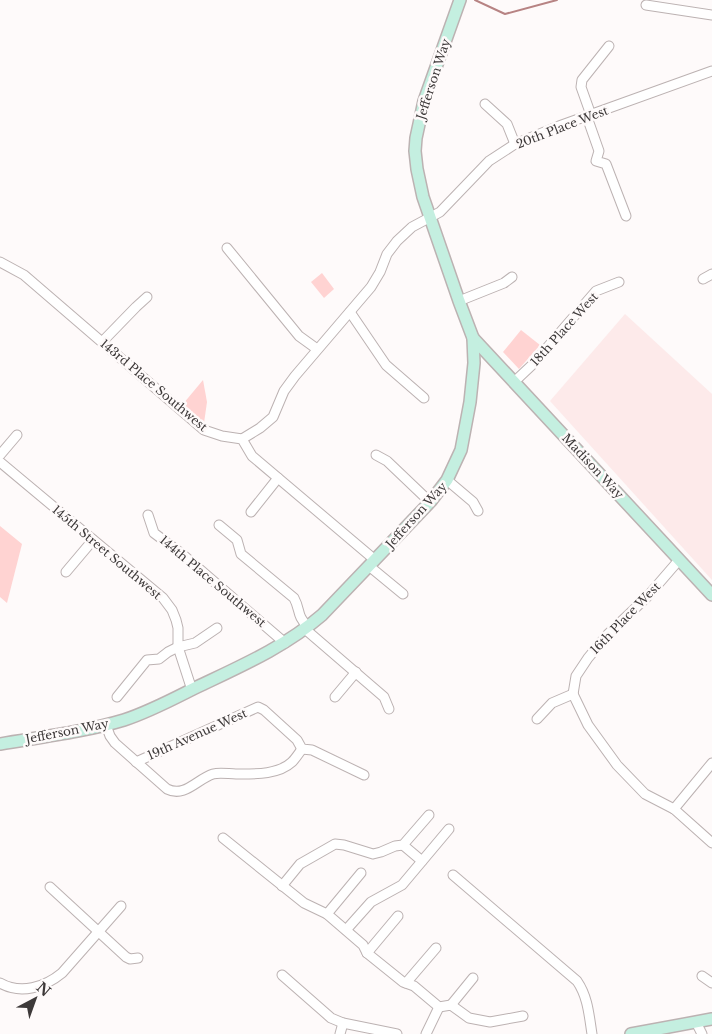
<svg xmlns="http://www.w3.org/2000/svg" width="712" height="1034" font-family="'Libre Baskerville',serif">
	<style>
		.built { fill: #fdeaea }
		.green { fill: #ffd3d2 }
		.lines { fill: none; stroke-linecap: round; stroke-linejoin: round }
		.stream { stroke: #b78383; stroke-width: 2 }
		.street-casing { stroke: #bcb2b2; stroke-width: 11 }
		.secondary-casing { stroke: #bcb2b2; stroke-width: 14 }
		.street { stroke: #fff; stroke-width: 9 }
		.secondary { stroke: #c4efe0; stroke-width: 11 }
		.labels { text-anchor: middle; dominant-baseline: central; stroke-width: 5; stroke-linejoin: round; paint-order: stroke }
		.street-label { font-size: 12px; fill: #3d3939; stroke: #fefafa }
	</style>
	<rect width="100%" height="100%" fill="#fefafa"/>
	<polygon class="built" points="625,314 712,394 712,580 550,401"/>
	<g class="green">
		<polygon points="322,273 334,289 324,298 311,282"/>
		<polygon points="521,330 540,345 519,369 503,352"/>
		<polygon points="203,380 207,402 204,423 183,404"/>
		<polygon points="0,526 22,544 7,603 0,597"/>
	</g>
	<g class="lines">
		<polyline class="stream" points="475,0 505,14 557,0"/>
		<defs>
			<g id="street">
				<polyline points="646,5 712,15"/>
				<polyline points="485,104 507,124 515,144"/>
				<polyline points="591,115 581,87 582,80 609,46"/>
				<polyline points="587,117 599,151 596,161 606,164 626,216"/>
				<polyline points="227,248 299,336 317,349"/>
				<polyline points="0,262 24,275 204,430 222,436 242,439 252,456 375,560"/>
				<polyline points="703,279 712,274"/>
				<polyline points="459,301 504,283 512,277"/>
				<polyline points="350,312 386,365 424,398"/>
				<polyline points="102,342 136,307 147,297"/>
				<polyline points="514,382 532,365 596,291 619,282"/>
				<polyline points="242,439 260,428 273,417 284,391 295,376 371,287 380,272 387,254 397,241 412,227 440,212 489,161 515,144 559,126 712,71"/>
				<polyline points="0,455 17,435"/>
				<polyline points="376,455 387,461 430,502"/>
				<polyline points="0,462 163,598 172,610 176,620 178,628 178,647 192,690"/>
				<polyline points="447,480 473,502 478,511"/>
				<polyline points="251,512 278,478"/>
				<polyline points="148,515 154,533 182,554 285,643"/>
				<path d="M219 525 237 540 241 554 294 598C301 611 296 615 308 627"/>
				<polyline points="369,566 403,594"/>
				<polyline points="66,572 93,540"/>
				<polyline points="305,629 384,697 389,709"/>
				<polyline points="573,694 588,725 617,765 645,794 674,809 712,843"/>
				<polyline points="573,694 576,676 588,658 608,634 647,597 679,560"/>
				<polyline points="117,697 147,660 159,659 168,652 178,647 195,643 217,628"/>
				<polyline points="335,697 356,672"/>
				<polyline points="537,719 552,703 573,694"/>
				<path d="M106 725 110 736 115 743 167 789C185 798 197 779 213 774 220 772 229 774 236 774 254 774 278 775 292 762 296 758 299 753 302 749"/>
				<polyline points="136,762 258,707 264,710 297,740 302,749 312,750 364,775"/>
				<polyline points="674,809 712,763"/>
				<polyline points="223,838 304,903 327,914 363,945 367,953 403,982 414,986 439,1007 451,1005 469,1018 490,1022 523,1016"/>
				<polyline points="403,845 422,861"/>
				<path d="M453 875 577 981C588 997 589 1015 592 1034"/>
				<polyline points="282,886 300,864 335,844 344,845 373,854 381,852 395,846 403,845 429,815"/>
				<polyline points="50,887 126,957 130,959 138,958"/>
				<polyline points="327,914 361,873"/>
				<polyline points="346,930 371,902 402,885 449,829"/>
				<polyline points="367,953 398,916"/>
				<polyline points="282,975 331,1018 343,1023 397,1034"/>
				<polyline points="702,976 712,983"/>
				<path d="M0 983C21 995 45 987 62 973L121 906"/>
				<polyline points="406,983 436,948"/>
				<polyline points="451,1005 473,978"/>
				<polyline points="696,1022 702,1034"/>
				<polyline points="340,1034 343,1023"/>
				<polyline points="426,1034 439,1007"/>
			</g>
			<g id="secondary">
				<polyline points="473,338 712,595"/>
				<path d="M0 744C41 737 84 732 124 720 149 712 173 699 197 687 241 666 285 647 322 615L431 501 447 480 461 450 470 402 474 363 473 338 459 301 423 197 417 169 415 151 416 138 424 101 460 0"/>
				<polyline points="631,1034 712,1019"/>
			</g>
		</defs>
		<use href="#street" class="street-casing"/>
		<use href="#secondary" class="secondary-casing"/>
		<use href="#street" class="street"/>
		<use href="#secondary" class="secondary"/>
	</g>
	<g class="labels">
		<g class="street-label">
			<text transform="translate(433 79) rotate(-72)">Jefferson Way</text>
			<text transform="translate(562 127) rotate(-21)">20th Place West</text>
			<text transform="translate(564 329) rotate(-48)">18th Place West</text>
			<text transform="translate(154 385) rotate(40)">143rd Place Southwest</text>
			<text transform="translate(593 466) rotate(47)">Madison Way</text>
			<text transform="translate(416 515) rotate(-48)">Jefferson Way</text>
			<text transform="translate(107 552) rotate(40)">145th Street Southwest</text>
			<text transform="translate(213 581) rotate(40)">144th Place Southwest</text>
			<text transform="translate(625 618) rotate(-46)">16th Place West</text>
			<text transform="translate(67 731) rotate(-11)">Jefferson Way</text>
			<text transform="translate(197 734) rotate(-24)">19th Avenue West</text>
		</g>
	</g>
	<g transform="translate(35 999) rotate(41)" stroke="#fefafa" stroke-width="4" paint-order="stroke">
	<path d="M0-4L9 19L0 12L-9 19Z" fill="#3d3939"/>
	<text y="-8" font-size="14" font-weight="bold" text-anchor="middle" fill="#3d3939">N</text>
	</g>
</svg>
